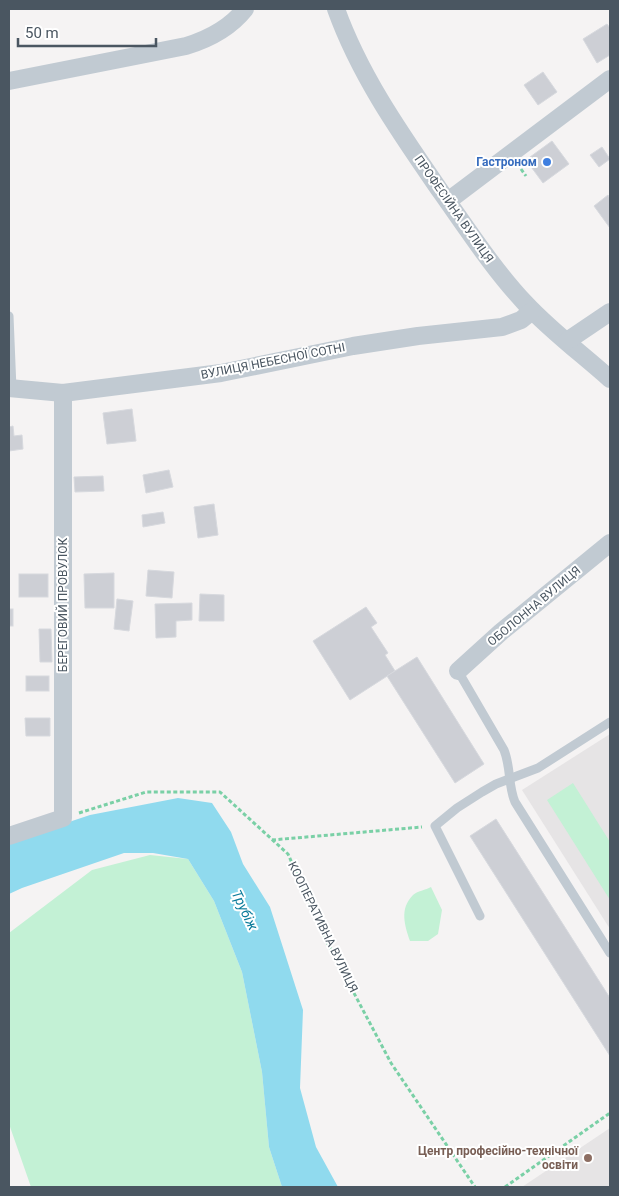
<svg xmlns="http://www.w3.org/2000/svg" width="619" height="1196" font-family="Roboto,sans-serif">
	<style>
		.education { fill: #e6e4e5 }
		.green { fill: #c3f1d5 }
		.water { fill: #90daee }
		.building { fill: #cdcfd5; stroke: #d7d9de }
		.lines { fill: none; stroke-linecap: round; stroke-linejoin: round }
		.path { stroke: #7ad0a6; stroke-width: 3; stroke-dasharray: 4 2.5; stroke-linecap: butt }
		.lane { stroke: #c1cad2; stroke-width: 9 }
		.street { stroke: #c1cad2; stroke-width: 18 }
		.shop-dot { fill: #3f7fe0; stroke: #fff; stroke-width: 2 }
		.education-dot { fill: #8d6e63; stroke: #fff; stroke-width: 2 }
		.labels { text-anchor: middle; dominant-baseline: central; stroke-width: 4; stroke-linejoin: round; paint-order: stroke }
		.shop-label { font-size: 12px; font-weight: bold; fill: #366cbe; stroke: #fff; text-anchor: end }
		.street-label { font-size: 12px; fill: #4a5661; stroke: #fff }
		.education-label { font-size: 12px; font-weight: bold; fill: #785e54; stroke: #fff; text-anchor: end }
		.water-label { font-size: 14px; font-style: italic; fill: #0c7c9b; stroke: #fff }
	</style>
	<rect width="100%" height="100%" fill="#f5f3f3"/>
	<g class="education">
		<polygon points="610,734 610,929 522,790"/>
		<polygon points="610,1128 610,1187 522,1187"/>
	</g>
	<g class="green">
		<polygon points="573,783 610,842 610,900 547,800"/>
		<polygon points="150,855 188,859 214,901 242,972 262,1072 269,1147 282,1187 31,1187 9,1124 9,933 92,870"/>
		<path d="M431 887 442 910 438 934 428 941H410C405 926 399 909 413 895 417 891 426 890 431 887Z"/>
	</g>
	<polygon class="water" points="178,798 212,803 231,832 243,864 270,907 303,1010 300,1088 316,1147 338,1187 282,1187 269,1147 262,1072 242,972 214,901 188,859 153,853 124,853 22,888 9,894 9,842 90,815"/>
	<g class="building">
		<polygon points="607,24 610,28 610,55 597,63 583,39"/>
		<polygon points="543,72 557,92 538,105 524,85"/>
		<polygon points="552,141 569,164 543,183 526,160"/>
		<polygon points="602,147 610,159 599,167 590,155"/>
		<polygon points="608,195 610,199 610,228 594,206"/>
		<polygon points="132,409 136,441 107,444 103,413"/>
		<polygon points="13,426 14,436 22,435 23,449 9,451 9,427"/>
		<polygon points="169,470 173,487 146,493 143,475"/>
		<polygon points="103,476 104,491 75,492 74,477"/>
		<polygon points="214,504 218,535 198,538 194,507"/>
		<polygon points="163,512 165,523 143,527 142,515"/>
		<polygon points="148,570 174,572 172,598 146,596"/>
		<polygon points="114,573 114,608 85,608 84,574"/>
		<rect x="19" y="574" width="29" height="23"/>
		<polygon points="200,594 224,595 224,621 199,621"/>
		<polygon points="117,599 133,601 129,631 114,629"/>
		<polygon points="192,603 192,620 176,621 176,637 156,638 155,604"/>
		<polygon points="366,607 377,623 371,627 388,653 385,655 395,671 350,700 313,641"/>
		<rect x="9" y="609" width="4" height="17"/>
		<polygon points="39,629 51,629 52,662 40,662"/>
		<polygon points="417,657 484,764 455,783 387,676"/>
		<rect x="26" y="676" width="23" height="15"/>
		<polygon points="25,718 50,718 50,736 26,736"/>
		<polygon points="496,819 610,998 610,1056 470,836"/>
	</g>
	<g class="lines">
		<g class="path">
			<polyline points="521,169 526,176"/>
			<polyline points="79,813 146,792 220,792 288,854 328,944 391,1063 475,1187"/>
			<polyline points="272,840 422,827"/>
			<polyline points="505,1187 610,1113"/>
		</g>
		<g class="lane">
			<polyline points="9,316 12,389"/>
			<path d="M458 671 504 750C511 767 508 786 515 802L610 953"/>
			<polyline points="480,916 435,826 457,808 482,792 496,784 538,768 610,722"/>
		</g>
		<g class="street">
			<path d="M336 9C360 76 401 134 441 192 468 230 494 270 525 303 551 331 582 354 610 379"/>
			<path d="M9 81 186 46C209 39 230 28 245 9"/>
			<polyline points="448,201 610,79"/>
			<polyline points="567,341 610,312"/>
			<polyline points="9,388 63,393 221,373 353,346 418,336 502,327 521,320 532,311"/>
			<polyline points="458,671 501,632 610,543"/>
			<polyline points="9,836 63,818 63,393"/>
		</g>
	</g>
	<circle class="shop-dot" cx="547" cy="162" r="5"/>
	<circle class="education-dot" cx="588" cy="1158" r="5"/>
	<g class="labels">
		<g class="shop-label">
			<text x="537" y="162">Гастроном</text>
		</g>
		<g class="street-label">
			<text transform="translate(454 209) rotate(55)">ПРОФЕСІЙНА ВУЛИЦЯ</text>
			<text transform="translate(273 361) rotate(-11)">ВУЛИЦЯ НЕБЕСНОЇ СОТНІ</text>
			<text transform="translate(63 605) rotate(-90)">БЕРЕГОВИЙ ПРОВУЛОК</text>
			<text transform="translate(534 606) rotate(-40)">ОБОЛОННА ВУЛИЦЯ</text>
			<text transform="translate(323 927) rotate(64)">КООПЕРАТИВНА ВУЛИЦЯ</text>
		</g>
		<g class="education-label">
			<text x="578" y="1151">Центр професійно-технічної<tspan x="578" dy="14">освіти</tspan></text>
		</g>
		<g class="water-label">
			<text transform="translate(245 910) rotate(64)">Трубіж</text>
		</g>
	</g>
	<rect width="619" height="1196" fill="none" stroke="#4a5661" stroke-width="20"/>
	<path d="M18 38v8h138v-8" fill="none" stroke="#4a5661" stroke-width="2.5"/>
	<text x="25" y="38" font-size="15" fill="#4a5661" stroke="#ffffff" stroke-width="4" paint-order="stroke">50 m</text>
</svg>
